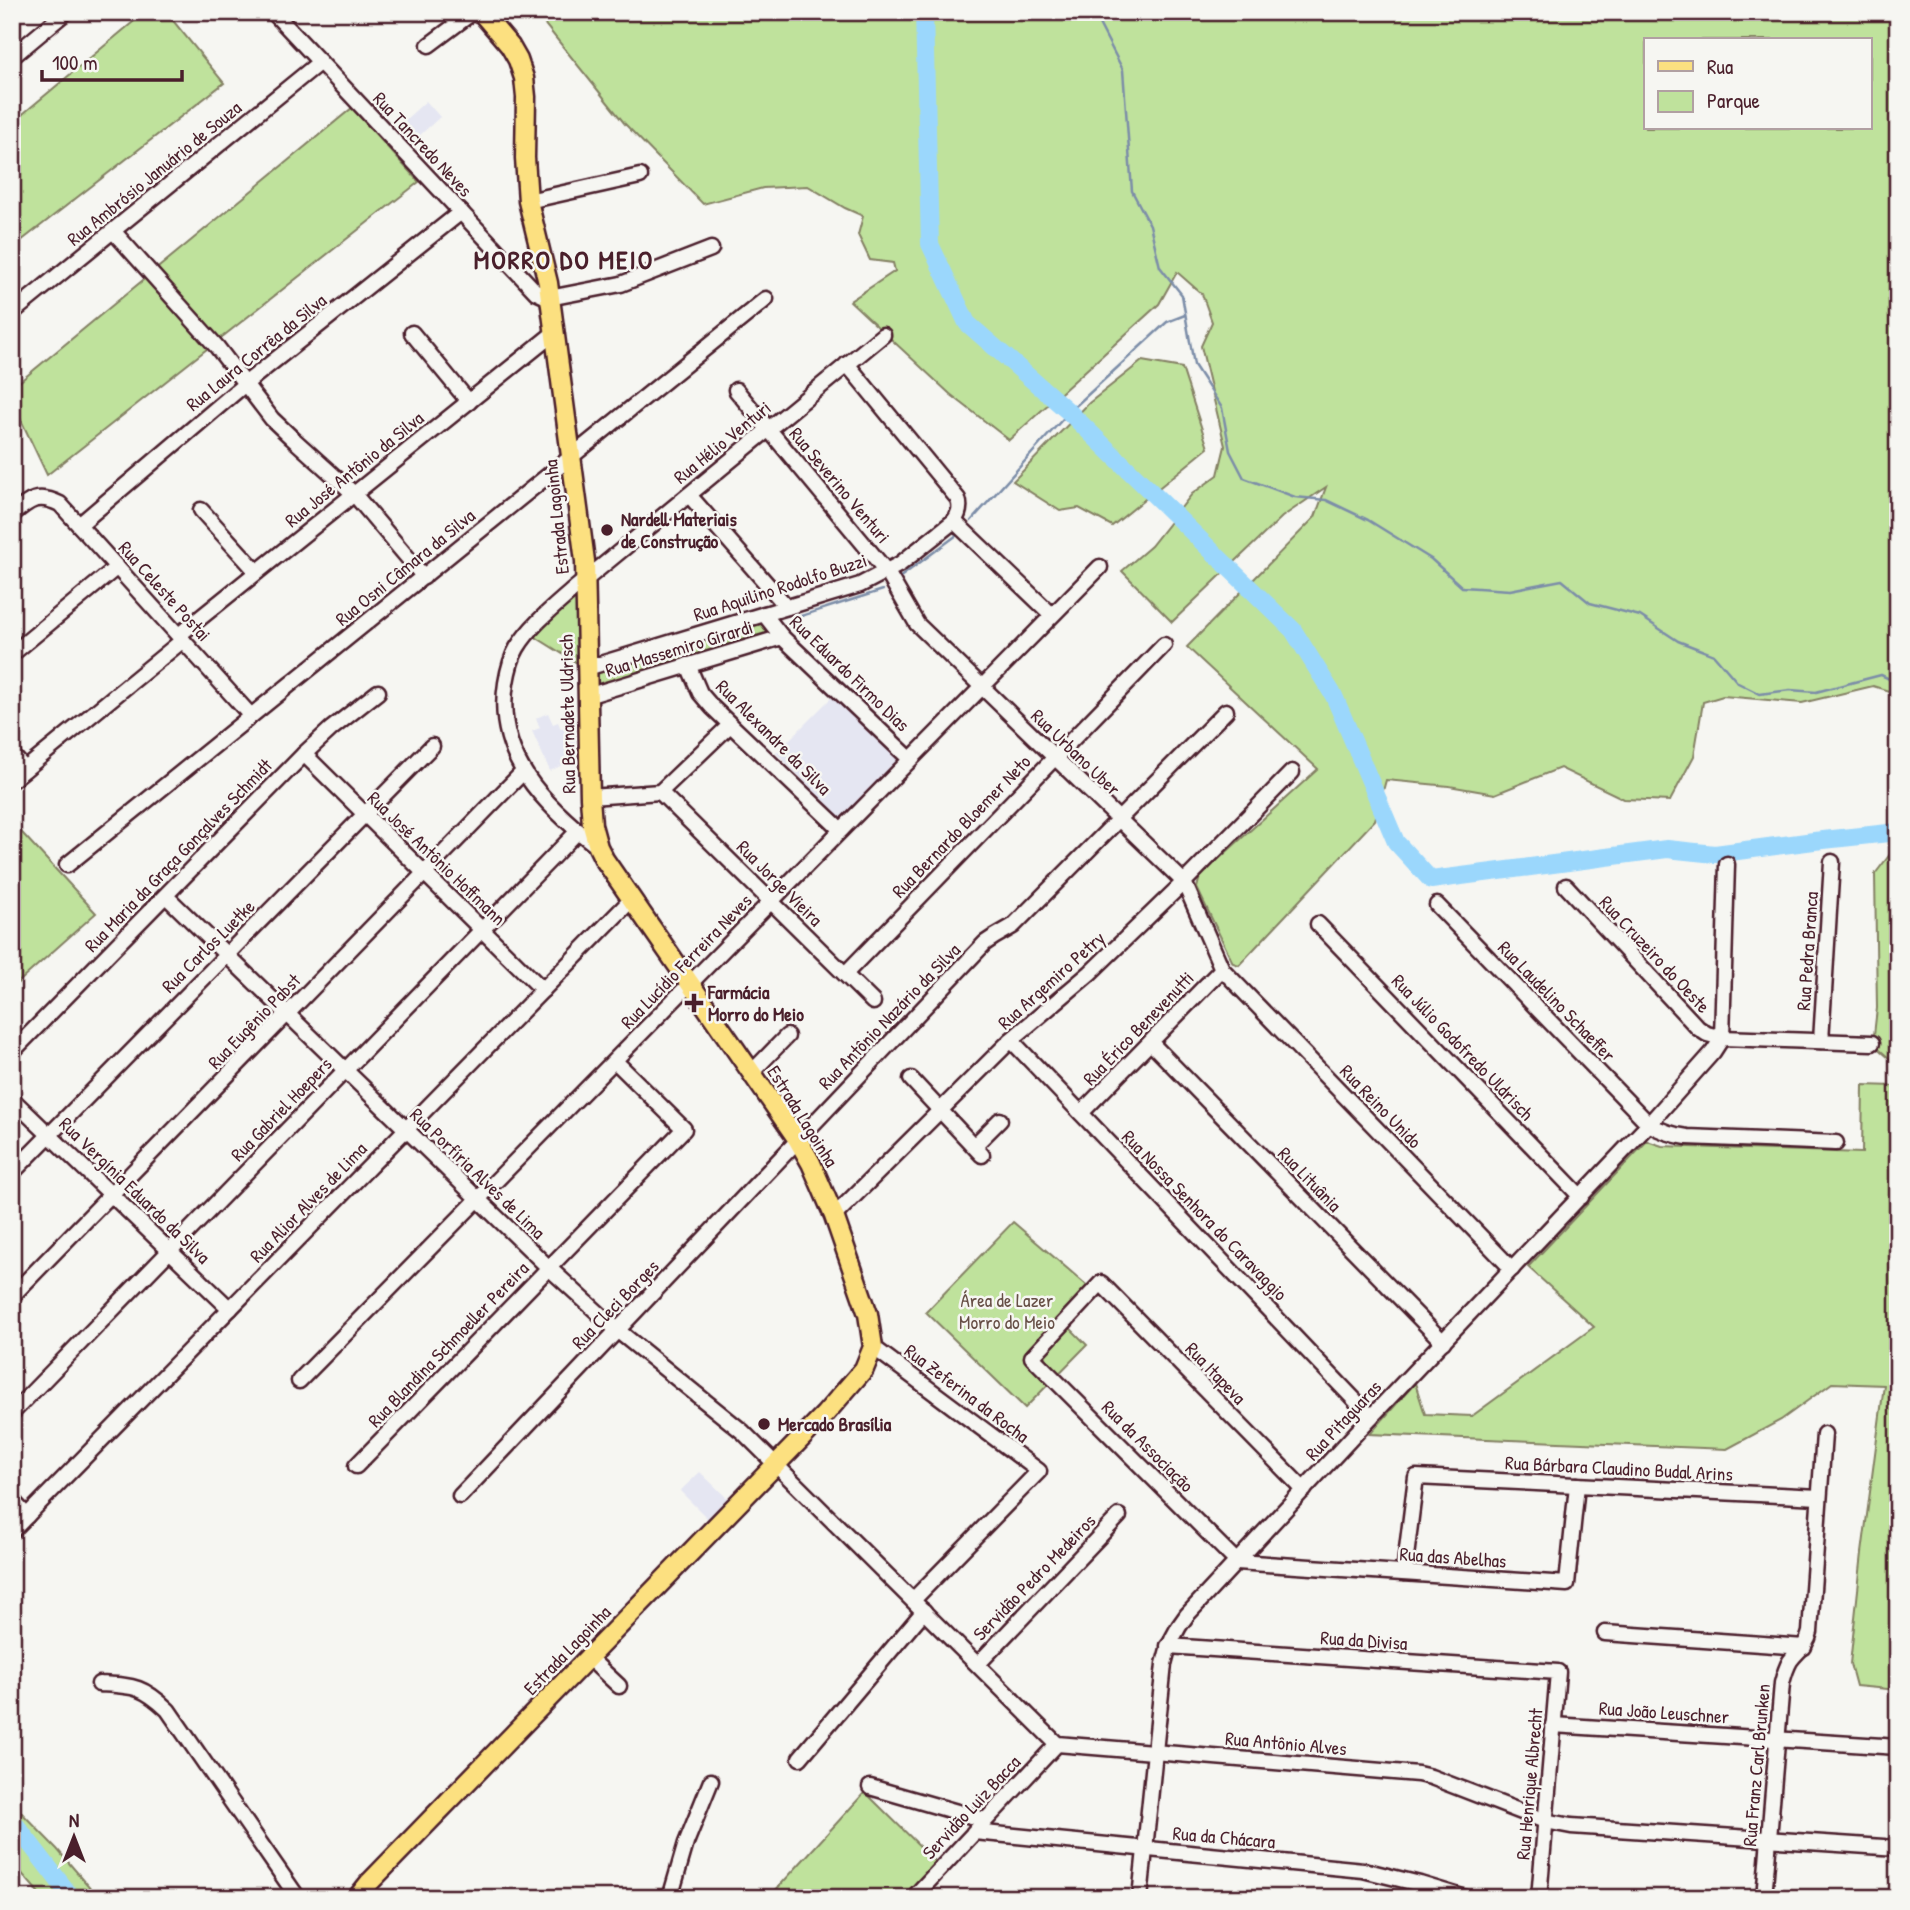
<svg xmlns="http://www.w3.org/2000/svg" width="1910" height="1910" font-family="'Patrick Hand',sans-serif">
	<style>
		.built { fill: #e5e6f2 }
		.green { fill: #bfe29c; stroke: #848064; stroke-width: 2; fill-rule: evenodd }
		.lines { fill: none; stroke-linecap: round; stroke-linejoin: round }
		.stream { stroke: #7b8da8; stroke-width: 2.5 }
		.river { stroke: #9bd7fc; stroke-width: 18 }
		.minor-casing { stroke: #4a1f2b; stroke-width: 19 }
		.major-casing { stroke: #4a1f2b; stroke-width: 23 }
		.minor { stroke: #f6f6f2; stroke-width: 14 }
		.major { stroke: #fce080; stroke-width: 18 }
		.poi-dot { fill: #4a1f2b; stroke: #f6f6f2; stroke-width: 2.5 }
		.labels { text-anchor: middle; dominant-baseline: central; stroke-width: 5; stroke-linejoin: round; paint-order: stroke }
		.street-label { font-size: 19px; fill: #4a1f2b; stroke: #f6f6f2 }
		.poi-label { font-size: 19px; font-weight: bold; fill: #4a1f2b; stroke: #f6f6f2; text-anchor: start }
		.park-label { font-size: 19px; fill: #675047; stroke: #f6f6f2 }
		.district-label { font-size: 26px; font-weight: bold; letter-spacing: 2px; fill: #4a1f2b; stroke: #f6f6f2 }
	</style>
	<rect width="100%" height="100%" fill="#f6f6f2"/>
	<filter id="ink" filterUnits="userSpaceOnUse"><feTurbulence type="fractalNoise" baseFrequency=".0143" numOctaves="2"/><feDisplacementMap in="SourceGraphic" scale="14" xChannelSelector="R" yChannelSelector="G"/><feConvolveMatrix kernelMatrix="1 2 1 2 8 2 1 2 1" color-interpolation-filters="sRGB"/></filter>
	<g filter="url(#ink)">
		<g class="built">
			<polygon points="426,101 440,117 409,145 395,129"/>
			<polygon points="834,695 899,759 841,818 776,753"/>
			<polygon points="548,713 553,724 558,722 561,729 568,727 576,744 566,749 571,761 550,771 532,731 540,728 536,718"/>
			<polygon points="700,1472 729,1500 709,1520 680,1491"/>
		</g>
		<g class="green">
			<polygon points="145,12 166,12 224,83 12,248 12,123"/>
			<path d="M535 12H1898V694L1873 686 1802 703 1723 696 1703 702 1694 756 1670 801 1624 799 1560 768 1495 794 1449 786 1386 780 1375 820 1239 965 1233 963 1197 888 1200 876 1318 769 1187 647 1315 517 1326 487 1282 517 1172 622 1122 571 1151 546 1192 494 1218 475 1225 446 1201 346 1212 322 1202 294 1177 272 1159 304 1009 440 950 394 850 301 895 271 893 263 870 260 858 235 863 216 845 208 808 186 763 188 703 204 625 124ZM1646 40H1870V128H1646Z"/>
			<polygon points="352,108 419,182 47,475 12,401 12,388"/>
			<polygon points="1142,361 1182,368 1208,448 1112,526 1079,508 1060,511 1013,481 1089,403"/>
			<polygon points="577,595 577,663 534,636"/>
			<path d="M760 623 767 627 766 635 599 688C595 683 594 675 597 670Z"/>
			<polygon points="12,822 96,913 12,988"/>
			<polygon points="1898,844 1898,1066 1873,1044 1877,1008 1875,874"/>
			<polygon points="1898,1081 1898,1690 1856,1686 1850,1664 1862,1553 1884,1385 1832,1383 1781,1420 1727,1449 1370,1434 1415,1383 1425,1414 1472,1416 1594,1327 1528,1267 1647,1141 1662,1146 1862,1153 1863,1085 1895,1086"/>
			<polygon points="1013,1222 1090,1288 1062,1320 1087,1345 1025,1408 926,1312"/>
			<polygon points="865,1792 938,1864 906,1898 778,1898 773,1893"/>
			<polygon points="12,1803 57,1849 99,1898 43,1898 12,1862"/>
		</g>
		<g class="lines">
			<g class="stream">
				<polyline points="1093,12 1123,70 1132,191 1150,225 1160,267 1182,295 1194,365 1222,408 1230,451 1244,478 1295,497 1326,500 1368,520 1431,559 1462,587 1510,590 1562,580 1590,603 1640,616 1678,641 1714,655 1738,683 1760,694 1790,690 1816,692 1881,675 1898,683"/>
				<polyline points="971,521 1069,412 1167,322 1185,315"/>
				<polyline points="899,578 957,535"/>
				<polyline points="801,616 883,590"/>
			</g>
			<g class="river">
				<polyline points="924,12 930,244 967,323 1069,412 1293,630 1334,696 1396,842 1431,880 1667,849 1715,854 1814,841 1898,832"/>
				<polyline points="12,1820 72,1898"/>
			</g>
			<defs>
				<g id="minor">
					<polyline points="273,12 536,292 549,298 621,284 711,249"/>
					<polyline points="429,45 473,12"/>
					<polyline points="12,57 66,12"/>
					<polyline points="528,201 640,176"/>
					<polyline points="114,232 217,347 272,419 292,438 354,494 424,577"/>
					<polyline points="12,313 320,62"/>
					<polyline points="412,333 469,402"/>
					<polyline points="736,390 887,572 917,624 1184,882 1222,969 1512,1269"/>
					<polyline points="689,495 787,607"/>
					<polyline points="201,510 257,572"/>
					<path d="M12 515C29 500 38 493 60 504L251 716"/>
					<polyline points="954,521 1052,615"/>
					<polyline points="79,525 245,384 461,212"/>
					<polyline points="764,614 782,637 910,759"/>
					<polyline points="179,635 554,333"/>
					<polyline points="12,654 117,567"/>
					<polyline points="688,665 700,693 712,707 841,830"/>
					<path d="M587 668 860 585 900 564 954 521C959 514 961 508 958 499L847 364"/>
					<polyline points="587,696 782,637"/>
					<polyline points="304,754 543,990"/>
					<polyline points="12,755 25,769"/>
					<polyline points="12,780 183,640"/>
					<polyline points="660,792 873,1002"/>
					<polyline points="590,797 660,792 730,725"/>
					<path d="M598 847C545 806 494 757 506 683 508 671 511 658 517 648 531 625 554 607 573 590L883 335"/>
					<polyline points="67,865 766,299"/>
					<polyline points="1566,886 1698,1028 1707,1034 1722,1038 1872,1043"/>
					<polyline points="166,896 549,1268 617,1330 743,1432 1057,1744 1418,1774 1431,1777 1545,1821 1571,1826 1898,1848"/>
					<path d="M1437 905 1649 1124C1662 1132 1673 1135 1687 1137L1836 1143"/>
					<polyline points="1318,924 1581,1197"/>
					<polyline points="845,974 1164,645"/>
					<polyline points="1722,1038 1727,864"/>
					<polyline points="1011,1040 1371,1417"/>
					<polyline points="1821,1041 1832,862"/>
					<polyline points="1151,1043 1443,1342"/>
					<polyline points="12,1052 304,754 331,729 378,692"/>
					<polyline points="752,1072 787,1036"/>
					<polyline points="911,1079 982,1155"/>
					<polyline points="12,1099 230,1309"/>
					<polyline points="1081,1113 1222,969"/>
					<polyline points="974,1146 1000,1120"/>
					<polyline points="12,1173 432,746"/>
					<polyline points="834,1216 1011,1040 1090,973 1184,882 1292,772"/>
					<polyline points="12,1296 523,772"/>
					<polyline points="873,1347 1039,1471 913,1600"/>
					<polyline points="299,1381 1100,567"/>
					<polyline points="12,1413 578,831"/>
					<polyline points="356,1466 684,1129 615,1061"/>
					<polyline points="1304,1490 1101,1283 1032,1357 1237,1562 1567,1584 1577,1485"/>
					<polyline points="460,1496 985,943 994,937 1013,926 1226,711"/>
					<polyline points="12,1500 27,1516"/>
					<polyline points="12,1531 631,900"/>
					<polyline points="1404,1573 1416,1477 1819,1497"/>
					<polyline points="1605,1633 1804,1647"/>
					<polyline points="1168,1646 1558,1672 1539,1898"/>
					<polyline points="589,1658 619,1686"/>
					<polyline points="978,1664 1119,1516"/>
					<path d="M99 1684C133 1686 142 1685 168 1710L298 1898"/>
					<polyline points="1553,1725 1898,1747"/>
					<polyline points="800,1758 924,1611"/>
					<polyline points="870,1787 985,1820"/>
					<polyline points="974,1832 1363,1870 1420,1884 1466,1898"/>
					<polyline points="670,1898 686,1843 711,1781"/>
					<polyline points="913,1898 1057,1744"/>
					<path d="M1140 1898 1164 1664C1168 1645 1175 1630 1187 1615L1371 1417 1649 1124 1713 1052 1722 1038"/>
					<path d="M1764 1898 1782 1683C1784 1675 1786 1668 1790 1661 1798 1650 1807 1646 1810 1632L1824 1434"/>
				</g>
				<polyline id="major" points="357,1898 369,1883 825,1414 864,1369 873,1347 868,1314 834,1216 811,1163 798,1140 604,859 598,847 592,825 590,797 585,561 548,283 528,201 525,158 526,97 524,78 518,60 510,46 481,12"/>
			</defs>
			<use href="#minor" class="minor-casing"/>
			<use href="#major" class="major-casing"/>
			<use href="#minor" class="minor"/>
			<use href="#major" class="major"/>
		</g>
	</g>
	<g class="poi-dot">
		<circle cx="607" cy="530" r="7"/>
		<path d="M690.5 992.5h7v7h7v7h-7v7h-7v-7h-7v-7h7z"/>
		<circle cx="764" cy="1424" r="7"/>
	</g>
	<g class="labels">
		<g class="street-label">
			<text transform="translate(423 144) rotate(47)">Rua Tancredo Neves</text>
			<text transform="translate(154 173) rotate(-39)">Rua Ambrósio Januário de Souza</text>
			<text transform="translate(256 352) rotate(-39)">Rua Laura Corrêa da Silva</text>
			<text transform="translate(722 442) rotate(-39)">Rua Hélio Venturi</text>
			<text transform="translate(354 469) rotate(-39)">Rua José Antônio da Silva</text>
			<text transform="translate(840 485) rotate(50)">Rua Severino Venturi</text>
			<text transform="translate(556 517) rotate(-96)">Estrada Lagoinha</text>
			<text transform="translate(405 567) rotate(-39)">Rua Osni Câmara da Silva</text>
			<text transform="translate(780 587) rotate(-18)">Rua Aquilino Rodolfo Buzzi</text>
			<text transform="translate(165 591) rotate(48)">Rua Celeste Postai</text>
			<text transform="translate(679 648) rotate(-17)">Rua Massemiro Girardi</text>
			<text transform="translate(850 673) rotate(44)">Rua Eduardo Firmo Dias</text>
			<text transform="translate(567 714) rotate(-91)">Rua Bernadete Uldrisch</text>
			<text transform="translate(774 737) rotate(45)">Rua Alexandre da Silva</text>
			<text transform="translate(1076 752) rotate(44)">Rua Urbano Uber</text>
			<text transform="translate(961 826) rotate(-46)">Rua Bernardo Bloemer Neto</text>
			<text transform="translate(178 855) rotate(-46)">Rua Maria da Graça Gonçalves Schmidt</text>
			<text transform="translate(437 858) rotate(44)">Rua José Antônio Hoffmann</text>
			<text transform="translate(780 883) rotate(45)">Rua Jorge Vieira</text>
			<text transform="translate(208 946) rotate(-45)">Rua Carlos Luetke</text>
			<text transform="translate(1807 951) rotate(-86)">Rua Pedra Branca</text>
			<text transform="translate(1655 954) rotate(47)">Rua Cruzeiro do Oeste</text>
			<text transform="translate(686 961) rotate(-46)">Rua Lucídio Ferreira Neves</text>
			<text transform="translate(1051 980) rotate(-42)">Rua Argemiro Petry</text>
			<text transform="translate(1557 1001) rotate(46)">Rua Laudelino Schaeffer</text>
			<text transform="translate(889 1016) rotate(-46)">Rua Antônio Nazário da Silva</text>
			<text transform="translate(254 1021) rotate(-46)">Rua Eugênio Pabst</text>
			<text transform="translate(1138 1028) rotate(-46)">Rua Érico Benevenutti</text>
			<text transform="translate(1463 1047) rotate(46)">Rua Júlio Godofredo Uldrisch</text>
			<text transform="translate(1381 1106) rotate(46)">Rua Reino Unido</text>
			<text transform="translate(281 1109) rotate(-46)">Rua Gabriel Hoepers</text>
			<text transform="translate(803 1116) rotate(58)">Estrada Lagoinha</text>
			<text transform="translate(478 1173) rotate(44)">Rua Porfíria Alves de Lima</text>
			<text transform="translate(1310 1179) rotate(46)">Rua Lituânia</text>
			<text transform="translate(135 1190) rotate(44)">Rua Vergínia Eduardo da Silva</text>
			<text transform="translate(308 1202) rotate(-46)">Rua Alior Alves de Lima</text>
			<text transform="translate(1205 1215) rotate(46)">Rua Nossa Senhora do Caravaggio</text>
			<text transform="translate(615 1304) rotate(-46)">Rua Cleci Borges</text>
			<text transform="translate(448 1344) rotate(-46)">Rua Blandina Schmoeller Pereira</text>
			<text transform="translate(1216 1373) rotate(46)">Rua Itapeva</text>
			<text transform="translate(967 1393) rotate(37)">Rua Zeferina da Rocha</text>
			<text transform="translate(1343 1420) rotate(-47)">Rua Pitaguaras</text>
			<text transform="translate(1148 1446) rotate(45)">Rua da Associação</text>
			<text transform="translate(1619 1468) rotate(3)">Rua Bárbara Claudino Budal Arins</text>
			<text transform="translate(1453 1557) rotate(4)">Rua das Abelhas</text>
			<text transform="translate(1034 1577) rotate(-46)">Servidão Pedro Medeiros</text>
			<text transform="translate(1364 1640) rotate(4)">Rua da Divisa</text>
			<text transform="translate(567 1650) rotate(-46)">Estrada Lagoinha</text>
			<text transform="translate(1664 1712) rotate(4)">Rua João Leuschner</text>
			<text transform="translate(1286 1743) rotate(5)">Rua Antônio Alves</text>
			<text transform="translate(1756 1765) rotate(-85)">Rua Franz Carl Brunken</text>
			<text transform="translate(1529 1784) rotate(-85)">Rua Henrique Albrecht</text>
			<text transform="translate(971 1807) rotate(-47)">Servidão Luiz Bacca</text>
			<text transform="translate(1224 1837) rotate(5)">Rua da Chácara</text>
		</g>
		<g class="poi-label">
			<text x="621" y="519">Nardell Materiais<tspan x="621" dy="22">de Construção</tspan></text>
			<text x="708" y="992">Farmácia<tspan x="708" dy="22">Morro do Meio</tspan></text>
			<text x="778" y="1424">Mercado Brasília</text>
		</g>
		<g class="park-label">
			<text x="1007" y="1300">Área de Lazer<tspan x="1007" dy="22">Morro do Meio</tspan></text>
		</g>
		<g class="district-label">
			<text x="564" y="259">MORRO DO MEIO</text>
		</g>
	</g>
	<rect width="1910" height="1910" fill="none" stroke="#f6f6f2" stroke-width="42"/>
	<rect x="21" y="21" width="1868" height="1868" fill="none" stroke="#4a1f2b" stroke-width="2.5" filter="url(#ink)"/>
	<rect x="1644" y="38" width="228" height="91" fill="#f6f6f2" stroke="#b1a0a2" stroke-width="2"/>
	<rect x="1658" y="61" width="35" height="10" fill="#fce080" stroke="#b1a0a2" stroke-width="2"/>
	<text x="1707" y="74" font-size="21" fill="#4a1f2b">Rua</text>
	<rect x="1658" y="91" width="35" height="21" fill="#bfe29c" stroke="#b1a0a2" stroke-width="2"/>
	<text x="1707" y="108" font-size="21" fill="#4a1f2b">Parque</text>
	<g transform="translate(74 1837)" stroke="#f6f6f2" stroke-width="5" paint-order="stroke">
	<path d="M0-5L12 26L0 18L-12 26Z" fill="#4a1f2b"/>
	<text y="-10" font-size="19" font-weight="bold" text-anchor="middle" fill="#4a1f2b">N</text>
	</g>
	<path d="M42 70v10h140v-10" fill="none" stroke="#4a1f2b" stroke-width="3.5"/>
	<text x="52" y="70" font-size="21" fill="#4a1f2b" stroke="#f6f6f2" stroke-width="5" paint-order="stroke">100 m</text>
</svg>
